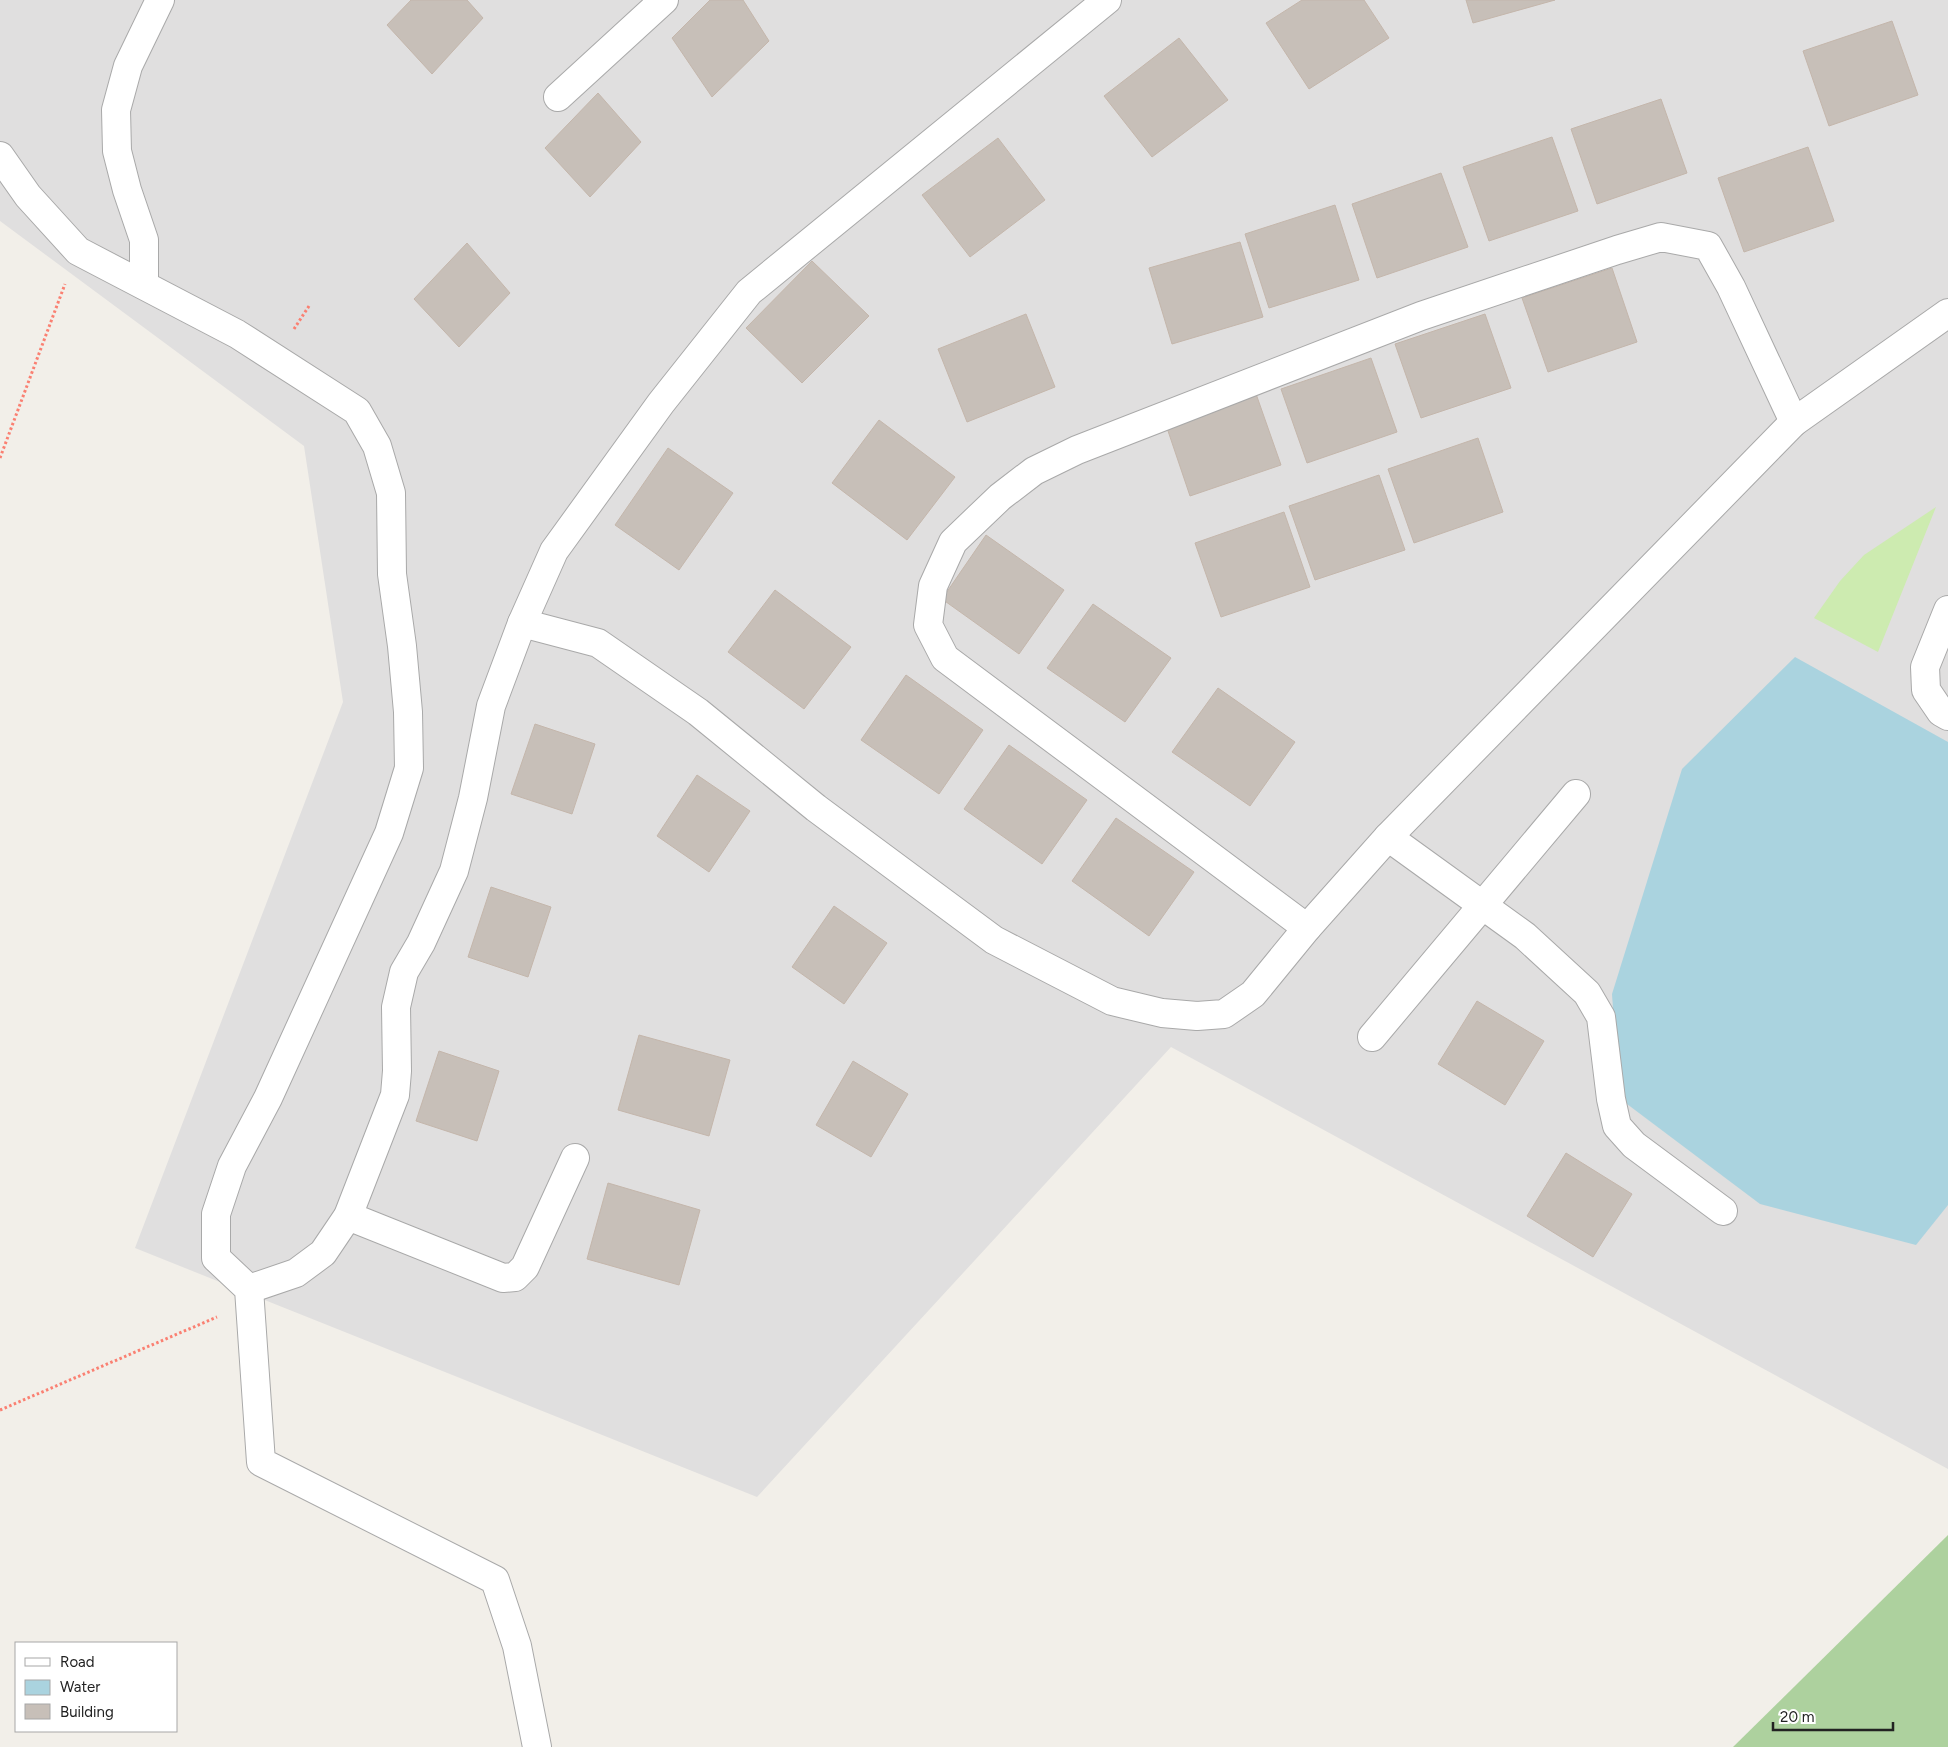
<svg xmlns="http://www.w3.org/2000/svg" width="1948" height="1747" font-family="Figtree,sans-serif">
	<style>
		.residential { fill: #e0dfdf }
		.grass { fill: #cdebb0 }
		.forest { fill: #add19e }
		.water { fill: #aad3df }
		.building { fill: #c7bfb8; stroke: #c4b6ab }
		.lines { fill: none; stroke-linecap: round; stroke-linejoin: round }
		.minor-casing { stroke: #a9a9a9; stroke-width: 30 }
		.path { stroke: #fa8072; stroke-width: 3; stroke-dasharray: 2.5 2.5; stroke-linecap: butt }
		.minor { stroke: #fff; stroke-width: 28 }
	</style>
	<rect width="100%" height="100%" fill="#f2efe9"/>
	<polygon class="residential" points="0,0 1948,0 1948,1469 1171,1047 757,1497 135,1248 343,702 304,446 0,221"/>
	<polygon class="grass" points="1936,507 1878,652 1814,618 1840,581 1864,555"/>
	<polygon class="forest" points="1948,1535 1948,1747 1733,1747"/>
	<polygon class="water" points="1795,657 1948,742 1948,1205 1916,1245 1760,1204 1619,1098 1612,994 1682,769"/>
	<g class="building">
		<polygon points="411,0 467,0 483,18 432,74 387,25"/>
		<polygon points="710,0 743,0 769,41 712,97 672,38"/>
		<polygon points="1302,0 1364,0 1389,38 1309,89 1266,23"/>
		<polygon points="1466,0 1555,0 1473,23"/>
		<polygon points="1892,21 1918,95 1829,126 1803,51"/>
		<polygon points="1179,38 1228,100 1152,157 1104,96"/>
		<polygon points="598,93 641,142 590,197 545,148"/>
		<polygon points="1661,99 1687,173 1597,204 1571,129"/>
		<polygon points="1552,137 1578,211 1489,241 1463,167"/>
		<polygon points="998,138 1045,200 970,257 922,195"/>
		<polygon points="1808,147 1834,221 1744,252 1718,178"/>
		<polygon points="1441,173 1468,247 1377,278 1352,204"/>
		<polygon points="1335,205 1359,280 1269,308 1245,234"/>
		<polygon points="1240,242 1263,317 1172,344 1149,268"/>
		<polygon points="467,243 510,293 459,347 414,299"/>
		<polygon points="812,261 869,316 802,383 746,328"/>
		<polygon points="1612,268 1637,342 1548,372 1522,298"/>
		<polygon points="1026,314 1055,387 967,422 938,349"/>
		<polygon points="1485,314 1511,388 1421,418 1395,344"/>
		<polygon points="1371,358 1397,432 1307,463 1281,389"/>
		<polygon points="1255,391 1281,465 1190,496 1165,422"/>
		<polygon points="879,420 955,477 907,540 832,483"/>
		<polygon points="1478,438 1503,512 1414,543 1388,469"/>
		<polygon points="668,448 733,493 679,570 615,525"/>
		<polygon points="1379,475 1405,550 1315,580 1289,506"/>
		<polygon points="1284,512 1310,587 1221,617 1195,543"/>
		<polygon points="986,535 1064,590 1019,654 942,599"/>
		<polygon points="775,590 851,647 804,709 728,652"/>
		<polygon points="1093,604 1171,658 1125,722 1047,668"/>
		<polygon points="906,675 983,730 939,794 861,740"/>
		<polygon points="1218,688 1295,742 1250,806 1172,752"/>
		<polygon points="535,724 595,744 572,814 511,794"/>
		<polygon points="1009,745 1087,800 1042,864 964,809"/>
		<polygon points="697,775 750,811 709,872 657,836"/>
		<polygon points="1116,818 1194,872 1149,936 1072,881"/>
		<polygon points="491,887 551,907 528,977 468,957"/>
		<polygon points="834,906 887,943 844,1004 792,967"/>
		<polygon points="1477,1001 1544,1041 1505,1105 1438,1064"/>
		<polygon points="639,1035 730,1060 709,1136 618,1110"/>
		<polygon points="439,1051 499,1071 477,1141 416,1121"/>
		<polygon points="853,1061 908,1094 871,1157 816,1125"/>
		<polygon points="1566,1153 1632,1194 1593,1257 1527,1216"/>
		<polygon points="608,1183 700,1210 679,1285 587,1259"/>
	</g>
	<g class="lines">
		<defs>
			<g id="minor">
				<polyline points="558,97 664,0"/>
				<polyline points="0,156 28,196 78,251 237,334 357,411 377,446 391,493 392,574 402,646 408,712 409,768 389,833 268,1098 232,1166 216,1214 216,1258 249,1289 261,1462 495,1580 517,1646 537,1747"/>
				<polyline points="144,285 144,240 127,190 117,151 116,110 128,66 160,0"/>
				<polyline points="1948,610 1925,667 1926,690 1941,712 1948,716"/>
				<polyline points="522,623 598,643 698,712 816,808 994,940 1112,1001 1162,1013 1197,1016 1224,1014 1253,994 1307,928 1388,837 1794,422 1948,313"/>
				<polyline points="1388,837 1525,936 1587,993 1601,1017 1611,1099 1617,1126 1634,1145 1723,1211"/>
				<polyline points="1307,928 945,658 928,625 933,586 953,542 1000,497 1034,471 1077,450 1421,316 1617,250 1661,237 1708,246 1731,287 1794,422"/>
				<polyline points="1372,1037 1576,794"/>
				<polyline points="348,1216 503,1278 515,1277 525,1267 575,1158"/>
				<polyline points="249,1289 296,1273 323,1253 348,1216 395,1095 397,1071 396,1007 404,972 421,943 454,871 473,798 491,706 522,623 554,551 661,403 749,292 1107,0"/>
			</g>
		</defs>
		<use href="#minor" class="minor-casing"/>
		<g class="path">
			<polyline points="294,329 309,306"/>
			<polyline points="0,458 65,284"/>
			<polyline points="0,1410 217,1317"/>
		</g>
		<use href="#minor" class="minor"/>
	</g>
	<rect x="15" y="1642" width="162" height="90" fill="#ffffff" stroke="#a7a7a7"/>
	<rect x="25" y="1658" width="25" height="8" fill="#ffffff" stroke="#a7a7a7"/>
	<text x="60" y="1667" font-size="15" fill="#222222">Road</text>
	<rect x="25" y="1680" width="25" height="15" fill="#aad3df" stroke="#a7a7a7"/>
	<text x="60" y="1692" font-size="15" fill="#222222">Water</text>
	<rect x="25" y="1704" width="25" height="15" fill="#c7bfb8" stroke="#a7a7a7"/>
	<text x="60" y="1717" font-size="15" fill="#222222">Building</text>
	<path d="M1773 1722v8h120v-8" fill="none" stroke="#222222" stroke-width="2.5"/>
	<text x="1780" y="1722" font-size="15" fill="#222222" stroke="#ffffff" stroke-width="4" paint-order="stroke">20 m</text>
</svg>
